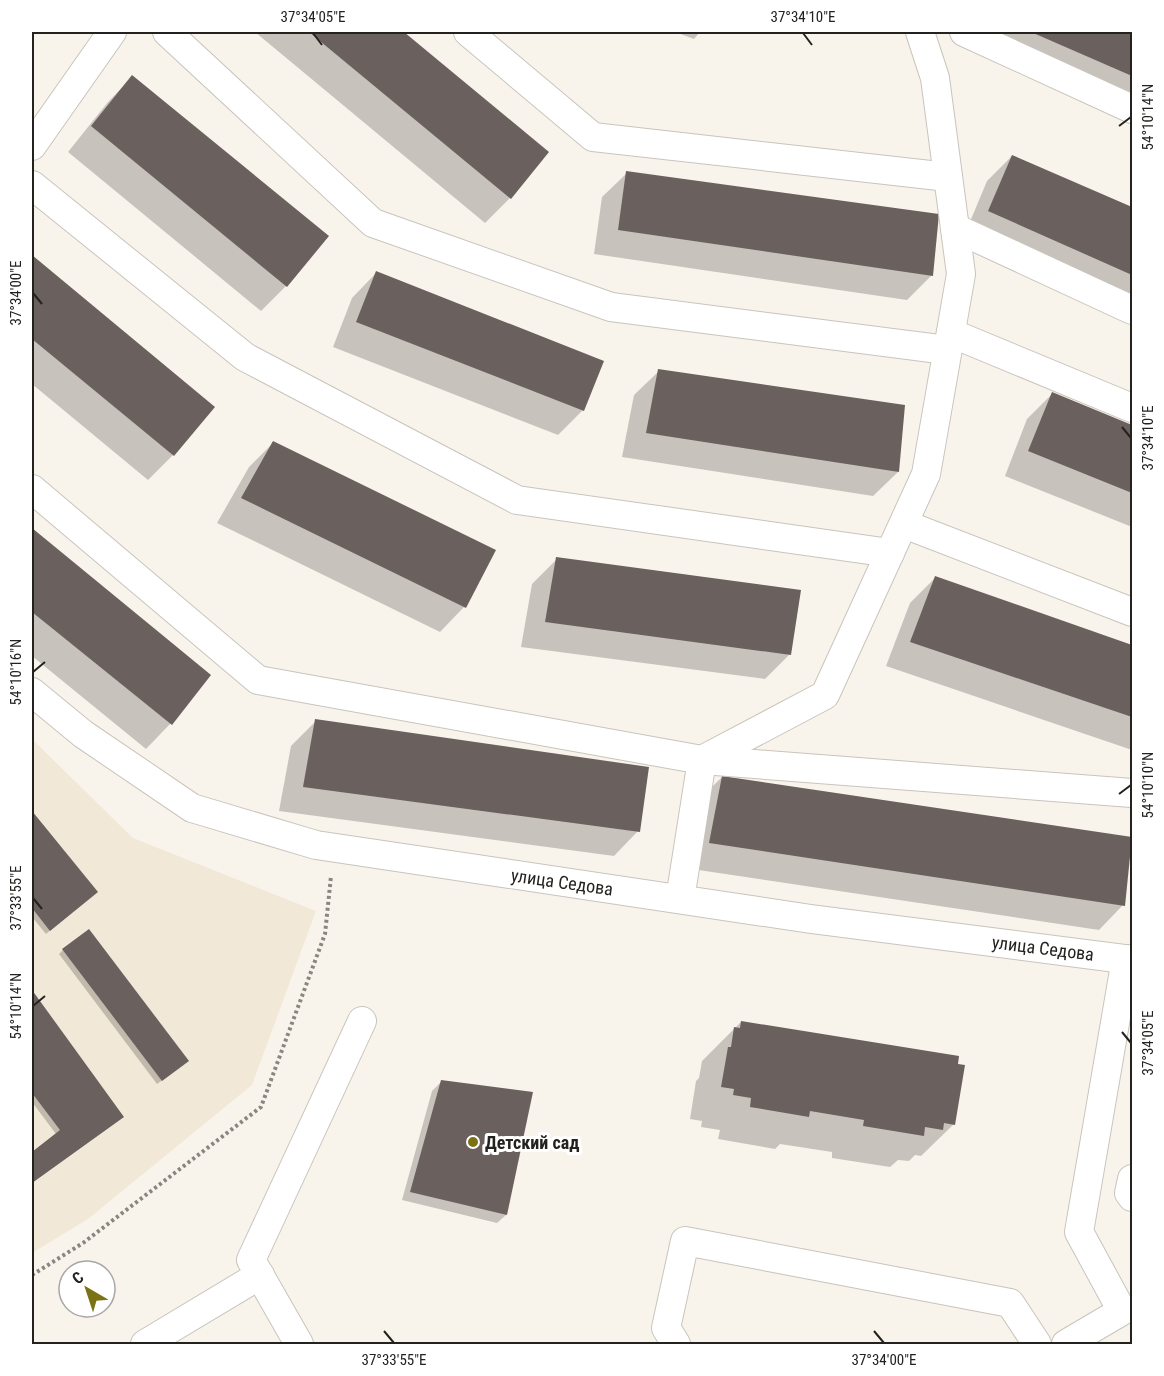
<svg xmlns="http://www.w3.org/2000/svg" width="1164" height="1376" font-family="'Roboto Condensed',sans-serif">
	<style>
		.built { fill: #f1e8d8 }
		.shadow { fill: #0003 }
		.building { fill: #6a605e }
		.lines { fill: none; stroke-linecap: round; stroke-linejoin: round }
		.minor-casing { stroke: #c9c4bc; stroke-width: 30 }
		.path { stroke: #898680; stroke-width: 4; stroke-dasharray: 3 3; stroke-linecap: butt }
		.minor { stroke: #fff; stroke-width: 28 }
		.ticks { fill: none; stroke: #24221f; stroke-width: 2 }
		.poi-dot { fill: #7b7214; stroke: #fff; stroke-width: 2 }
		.labels { text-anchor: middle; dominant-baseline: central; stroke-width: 6; stroke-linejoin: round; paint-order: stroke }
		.street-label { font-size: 18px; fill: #24221f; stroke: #fff }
		.poi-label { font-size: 18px; font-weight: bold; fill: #24221f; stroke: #fff; text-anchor: start }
		.neatline { fill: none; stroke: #24221f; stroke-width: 2 }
		.ticks-label { font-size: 15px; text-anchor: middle; fill: #24221f }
	</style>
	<rect width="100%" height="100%" fill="#f9f4eb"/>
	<polygon class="built" points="32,739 133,838 316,911 252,1085 88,1219 32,1253"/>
	<g class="shadow">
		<polygon points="255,32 402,32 547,152 510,198 485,223"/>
		<polygon points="675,32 700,32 694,39"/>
		<polygon points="950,32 1132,32 1132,111"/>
		<polygon points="132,77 327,236 286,286 261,311 68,152 108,102"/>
		<polygon points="1012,156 1132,209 1132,310 964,236 987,181"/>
		<polygon points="627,173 937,215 931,276 907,300 594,254 602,197"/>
		<polygon points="32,257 213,407 173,455 148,480 32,384"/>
		<polygon points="376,273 583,410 558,435 333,347 352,298"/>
		<polygon points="659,371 898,472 873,496 622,457 634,395"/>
		<polygon points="1052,394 1132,426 1132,527 1005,476 1027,419"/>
		<polygon points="273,443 464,607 440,632 217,523 249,467"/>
		<polygon points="32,530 209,675 170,724 146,749 32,656"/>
		<polygon points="557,559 789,655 765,679 521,647 532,584"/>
		<polygon points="935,578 1132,647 1132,750 886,666 910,603"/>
		<polygon points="316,721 638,831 614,856 279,811 291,746"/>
		<polygon points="722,777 1132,839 1123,905 1099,930 685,868 697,802"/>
		<polygon points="32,813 96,892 46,934 32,917"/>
		<polygon points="63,950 183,1065 157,1084 59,954"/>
		<polygon points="32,993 122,1117 32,1183 32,1152 56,1134 32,1102"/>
		<polygon points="741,1022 954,1124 921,1156 915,1155 909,1161 898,1160 890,1167 832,1158 832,1152 780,1144 775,1149 718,1139 720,1130 701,1127 702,1121 690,1119 696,1081 699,1078 702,1061"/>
		<polygon points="441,1082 506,1215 497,1223 402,1200 432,1091"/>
	</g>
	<g class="building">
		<polygon points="309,32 404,32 549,152 511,199"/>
		<polygon points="1031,32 1132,32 1132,76"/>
		<polygon points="132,75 329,236 287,287 91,126"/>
		<polygon points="1012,155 1132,207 1132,275 988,211"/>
		<polygon points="626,171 939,214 933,276 618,230"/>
		<polygon points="32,255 215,407 174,456 32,339"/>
		<polygon points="376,271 604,361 584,411 356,322"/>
		<polygon points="658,369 905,405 899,472 646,433"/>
		<polygon points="1052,392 1132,425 1132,493 1028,451"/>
		<polygon points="273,441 496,550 466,608 241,498"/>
		<polygon points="32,528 211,675 172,725 32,612"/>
		<polygon points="556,557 801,590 791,655 545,622"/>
		<polygon points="935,576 1132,645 1132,717 910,642"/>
		<polygon points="315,719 649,767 640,832 303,787"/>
		<polygon points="722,776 1132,837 1125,906 709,843"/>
		<polygon points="32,811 98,892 50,931 32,908"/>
		<polygon points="89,929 189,1061 162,1081 62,949"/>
		<polygon points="32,990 124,1117 32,1183 32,1152 60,1130 32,1093"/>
		<polygon points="741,1021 959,1056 958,1064 965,1065 955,1125 944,1123 943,1130 925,1127 924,1136 863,1126 864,1120 810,1111 809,1117 750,1107 751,1098 733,1095 734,1089 721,1087 728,1047 731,1047 734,1027 740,1028"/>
		<polygon points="441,1080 533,1092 507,1215 410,1192"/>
	</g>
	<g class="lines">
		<defs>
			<g id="minor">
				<polyline points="167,32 373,223 611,307 947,350"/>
				<polyline points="468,32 593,137 948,177"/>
				<polyline points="964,32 1132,109"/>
				<polyline points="32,146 112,32"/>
				<polyline points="32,185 245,357 517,500 890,553"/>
				<polyline points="955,228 1132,310"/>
				<polyline points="951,333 1132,408"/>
				<polyline points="32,489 258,680 702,760 1132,793"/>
				<polyline points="904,524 1132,612"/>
				<polyline points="32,692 83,734 192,808 316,845 811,919 1132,960"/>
				<polyline points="680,899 702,760 825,695 926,474 961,274 935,78 920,32"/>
				<polyline points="1132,1179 1129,1193 1132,1197"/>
				<polyline points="145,1344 260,1275"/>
				<polyline points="299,1344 251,1260 362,1021"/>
				<polyline points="676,1344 666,1328 685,1241 1010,1303 1037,1344"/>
				<polyline points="1066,1344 1122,1311 1079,1232 1126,959"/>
			</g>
		</defs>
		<use href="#minor" class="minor-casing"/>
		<polyline class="path" points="32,1275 83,1243 261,1107 325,934 331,876"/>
		<use href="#minor" class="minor"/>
	</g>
	<path class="ticks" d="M313 33 322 45M803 33 812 45M1119 126 1131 117M33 293 42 304M1122 427 1131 438M33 672 45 662M1119 794 1131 785M33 898 42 909M33 1006 45 996M1122 1032 1131 1043M384 1331 394 1343M874 1331 884 1343"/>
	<circle class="poi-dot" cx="473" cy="1142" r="6"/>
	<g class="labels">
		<g class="street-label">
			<text transform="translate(562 882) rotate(8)">улица Седова</text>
			<text transform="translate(1043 948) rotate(7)">улица Седова</text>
		</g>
		<g class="poi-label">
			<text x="485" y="1142">Детский сад</text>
		</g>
	</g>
	<rect width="1164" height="1376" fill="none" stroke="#ffffff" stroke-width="66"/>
	<g transform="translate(87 1289) rotate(321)"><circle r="28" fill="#ffffff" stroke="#a7a7a5" stroke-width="1.5"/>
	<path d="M0-4.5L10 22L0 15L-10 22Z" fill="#7b7214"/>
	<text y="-9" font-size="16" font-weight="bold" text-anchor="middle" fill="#24221f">С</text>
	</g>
	<rect x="33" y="33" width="1098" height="1310" class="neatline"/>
	<g class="ticks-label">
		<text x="313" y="22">37°34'05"E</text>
		<text x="803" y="22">37°34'10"E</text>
		<text transform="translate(1148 117) rotate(-90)" y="5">54°10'14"N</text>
		<text transform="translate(16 293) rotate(-90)" y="5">37°34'00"E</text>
		<text transform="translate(1148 438) rotate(-90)" y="5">37°34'10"E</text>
		<text transform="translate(16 672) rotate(-90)" y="5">54°10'16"N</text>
		<text transform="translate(1148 785) rotate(-90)" y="5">54°10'10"N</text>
		<text transform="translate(16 898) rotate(-90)" y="5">37°33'55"E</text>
		<text transform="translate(16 1006) rotate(-90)" y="5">54°10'14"N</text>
		<text transform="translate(1148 1043) rotate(-90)" y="5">37°34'05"E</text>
		<text x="394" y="1365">37°33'55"E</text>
		<text x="884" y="1365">37°34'00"E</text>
	</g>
</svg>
